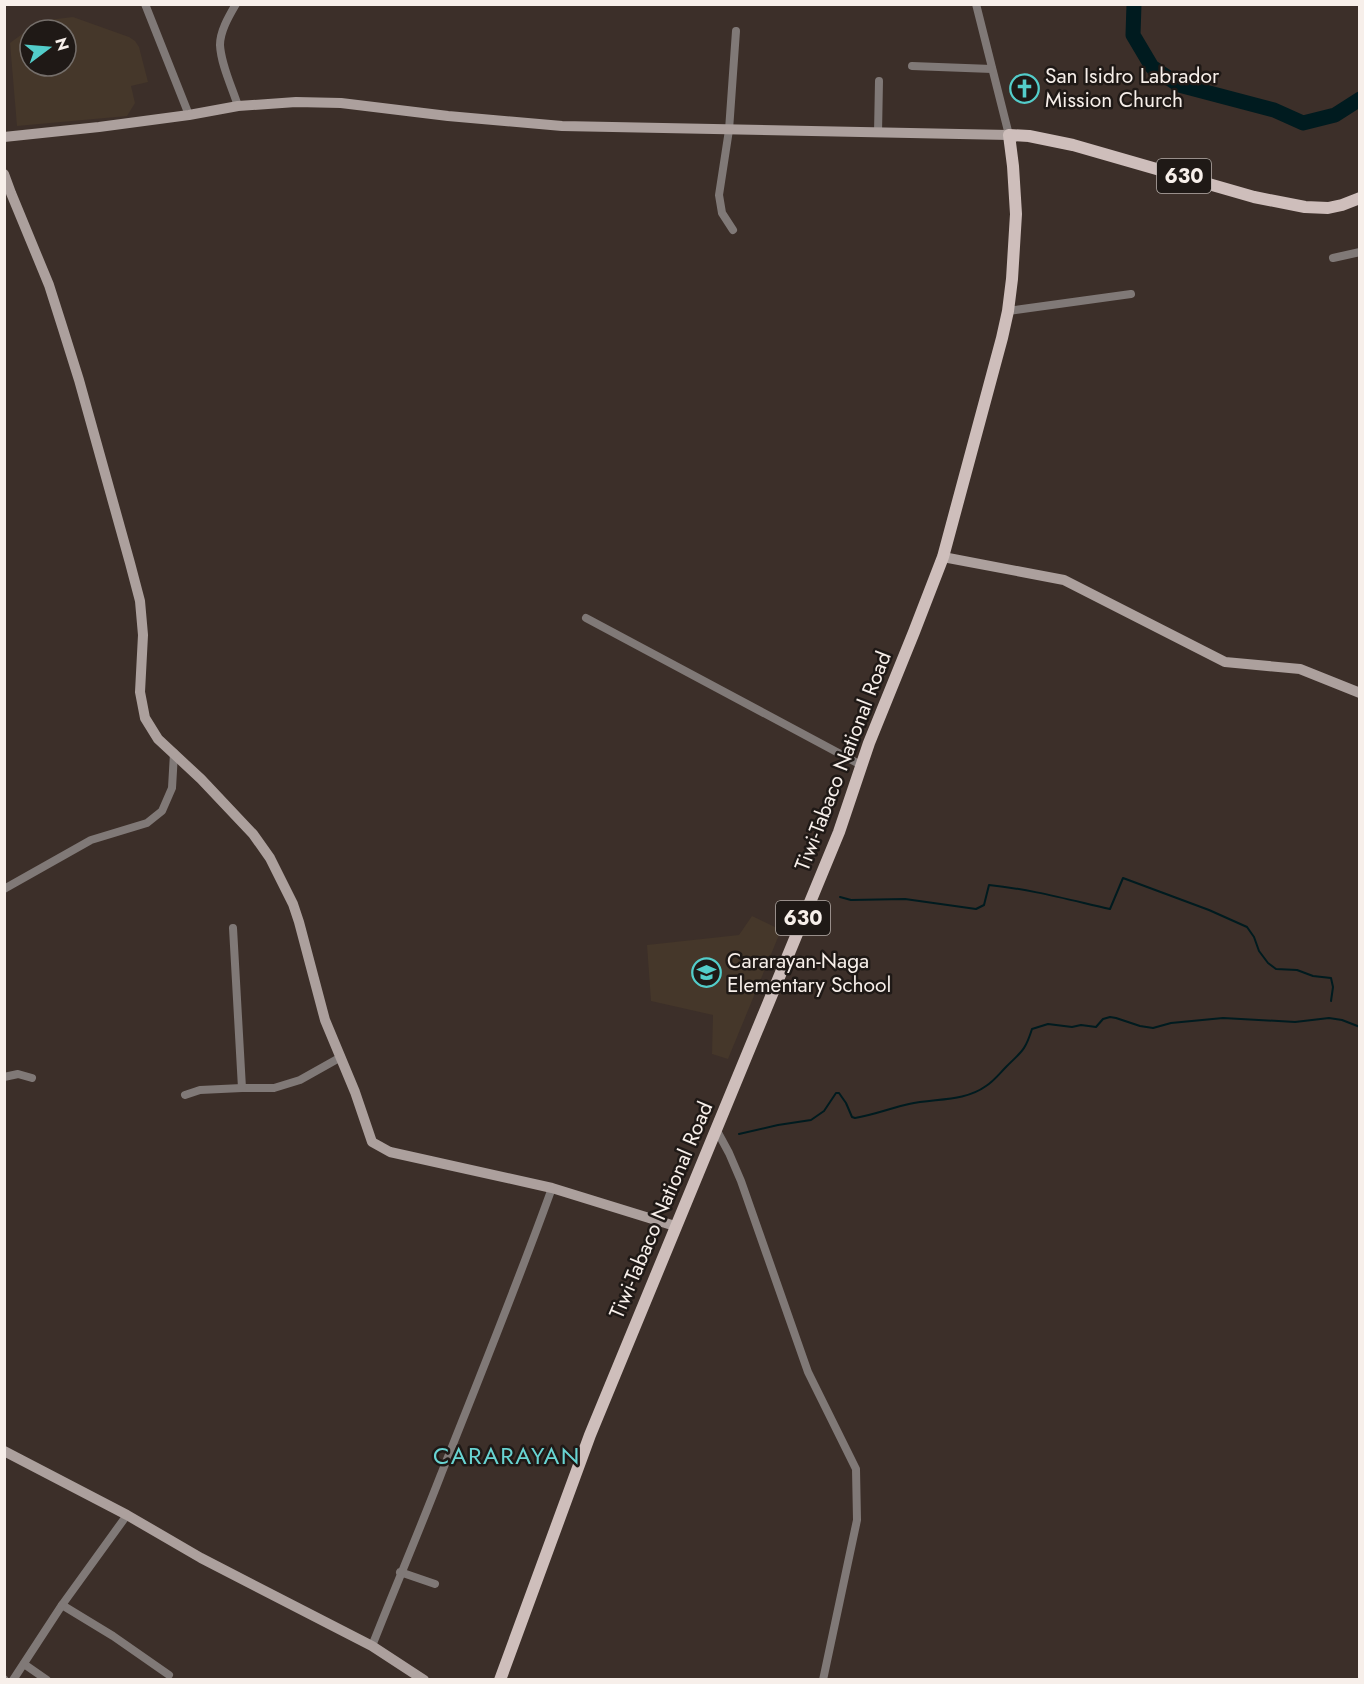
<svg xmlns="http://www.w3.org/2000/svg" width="1364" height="1684" font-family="Jost,sans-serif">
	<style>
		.education { fill: #45372a; fill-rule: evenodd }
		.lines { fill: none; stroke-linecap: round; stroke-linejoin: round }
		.stream { stroke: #001b1f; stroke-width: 2 }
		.river { stroke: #001b1f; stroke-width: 15 }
		.street { stroke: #807977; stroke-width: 8 }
		.secondary { stroke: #aca09d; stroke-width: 10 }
		.primary { stroke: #cebebb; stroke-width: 12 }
		.labels { text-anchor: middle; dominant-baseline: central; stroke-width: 5; stroke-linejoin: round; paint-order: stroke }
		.shield { fill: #1f1916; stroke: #b6afaa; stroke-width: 1.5 }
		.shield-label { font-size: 20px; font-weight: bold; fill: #f7efea }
		.poi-label { font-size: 21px; fill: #f7efea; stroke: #1f1916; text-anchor: start }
		.street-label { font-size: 21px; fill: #f7efea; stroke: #1f1916 }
		.quarter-label { font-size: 24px; letter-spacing: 1.5px; fill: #68d4d2; stroke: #1f1916 }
	</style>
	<rect width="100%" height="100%" fill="#3c2f29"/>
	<g class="education">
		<path d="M73 17 129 37 135 41 139 47 148 82 131 86 135 103 127 116 17 126 10 43 40 21ZM30 30H66V66H30Z"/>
		<polygon points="752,916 781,930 728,1059 712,1054 713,1015 651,1001 647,945 739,935"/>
	</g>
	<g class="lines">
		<g class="stream">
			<path d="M840 897 851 900 905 899 976 909 984 905 989 885C1030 889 1070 900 1110 909L1123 878 1209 910 1247 927 1254 937 1259 951 1268 963 1276 969 1297 970 1313 976 1331 978 1333 987 1331 1001"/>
			<path d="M739 1134 778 1125 811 1120 824 1111 836 1093H839L846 1103 852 1117 855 1118C874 1115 891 1108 909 1104 935 1098 964 1102 986 1086 994 1081 1000 1073 1006 1067 1022 1051 1025 1051 1032 1029L1048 1024 1072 1027 1081 1025 1096 1027 1103 1019 1110 1017 1116 1018 1140 1026 1153 1028 1171 1023 1223 1018 1295 1022 1329 1018 1342 1020 1360 1027"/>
		</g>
		<polyline class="river" points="1134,4 1133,35 1152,67 1179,85 1274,110 1303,123 1335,115 1360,99"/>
		<g class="street">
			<polyline points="145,4 189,115"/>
			<path d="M236 4C229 16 220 31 220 45 221 65 232 87 238 106"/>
			<polyline points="976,4 1009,135"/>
			<polyline points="912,66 992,69"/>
			<polyline points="878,133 879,81"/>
			<polyline points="733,230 722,213 719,195 729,130 736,31"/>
			<polyline points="1333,258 1360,252"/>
			<polyline points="1008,311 1131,294"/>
			<polyline points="586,618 861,765"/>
			<polyline points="4,889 91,840 147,823 162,811 172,788 174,753"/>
			<polyline points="233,928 242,1088 274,1088 300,1080 341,1057"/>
			<polyline points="4,1077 18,1074 32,1078"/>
			<polyline points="185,1095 200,1090 242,1088"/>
			<polyline points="716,1129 729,1153 741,1181 808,1372 856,1469 857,1520 823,1680"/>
			<polyline points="400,1572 435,1584"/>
			<polyline points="62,1605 113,1636 169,1675"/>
			<path d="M372 1646C394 1590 418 1534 440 1477 478 1381 517 1285 552 1188"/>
			<polyline points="24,1664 47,1680"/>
			<polyline points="4,1679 5,1680"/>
			<polyline points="13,1680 62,1605 127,1515"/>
		</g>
		<g class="secondary">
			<polyline points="4,137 99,127 189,115 238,106 296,102 341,103 448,116 562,126 1009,135"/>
			<polyline points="4,174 11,193 49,285 63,329 79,380 130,563 140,601 143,635 140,692 145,718 158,739 201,779 253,834 270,858 293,904 299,922 325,1020 355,1092 372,1142 390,1152 552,1188 675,1226"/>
			<polyline points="943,557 1064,580 1225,662 1300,669 1360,693"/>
			<polyline points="4,1451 127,1515 201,1558 372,1646 424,1680"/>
		</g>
		<polyline class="primary" points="500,1680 590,1435 839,832 869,743 914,632 943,557 1002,338 1008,311 1012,279 1016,214 1013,166 1009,135 1029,136 1073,145 1254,197 1305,207 1328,208 1342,205 1360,198"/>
	</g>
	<defs>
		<symbol id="church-ring" viewBox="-11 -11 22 22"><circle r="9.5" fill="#1f1916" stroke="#53cdca" stroke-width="1.5"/><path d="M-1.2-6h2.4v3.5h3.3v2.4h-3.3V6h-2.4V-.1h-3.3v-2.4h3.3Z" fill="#53cdca"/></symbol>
		<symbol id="school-ring" viewBox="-11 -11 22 22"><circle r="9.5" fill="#1f1916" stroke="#53cdca" stroke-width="1.5"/><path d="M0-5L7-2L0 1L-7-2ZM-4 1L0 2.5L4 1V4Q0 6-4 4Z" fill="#53cdca"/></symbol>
	</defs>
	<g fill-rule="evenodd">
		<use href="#church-ring" x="1008" y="72" width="33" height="33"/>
		<use href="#school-ring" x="690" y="956" width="33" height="33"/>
	</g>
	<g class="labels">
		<g class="shield">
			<rect x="1157" y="159" width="54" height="34" rx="4.5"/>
			<rect x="776" y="901" width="54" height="34" rx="4.5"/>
		</g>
		<g class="shield-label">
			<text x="1184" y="176">630</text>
			<text x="803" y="918">630</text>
		</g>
		<g class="poi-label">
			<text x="1045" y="76">San Isidro Labrador<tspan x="1045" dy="24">Mission Church</tspan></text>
			<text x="727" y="961">Cararayan-Naga<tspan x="727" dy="24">Elementary School</tspan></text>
		</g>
		<g class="street-label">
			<text transform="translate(843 761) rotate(-69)">Tiwi-Tabaco National Road</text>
			<text transform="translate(661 1210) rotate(-67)">Tiwi-Tabaco National Road</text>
		</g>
		<g class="quarter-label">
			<text x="507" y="1455">CARARAYAN</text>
		</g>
	</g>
	<rect width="1364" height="1684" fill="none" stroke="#f7efea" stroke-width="12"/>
	<g transform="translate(48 48) rotate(74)"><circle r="28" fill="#1f1916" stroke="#756f6b" stroke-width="1.5"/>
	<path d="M0-4.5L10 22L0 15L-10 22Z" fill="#53cdca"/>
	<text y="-9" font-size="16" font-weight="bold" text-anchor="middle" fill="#f7efea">N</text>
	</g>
</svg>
